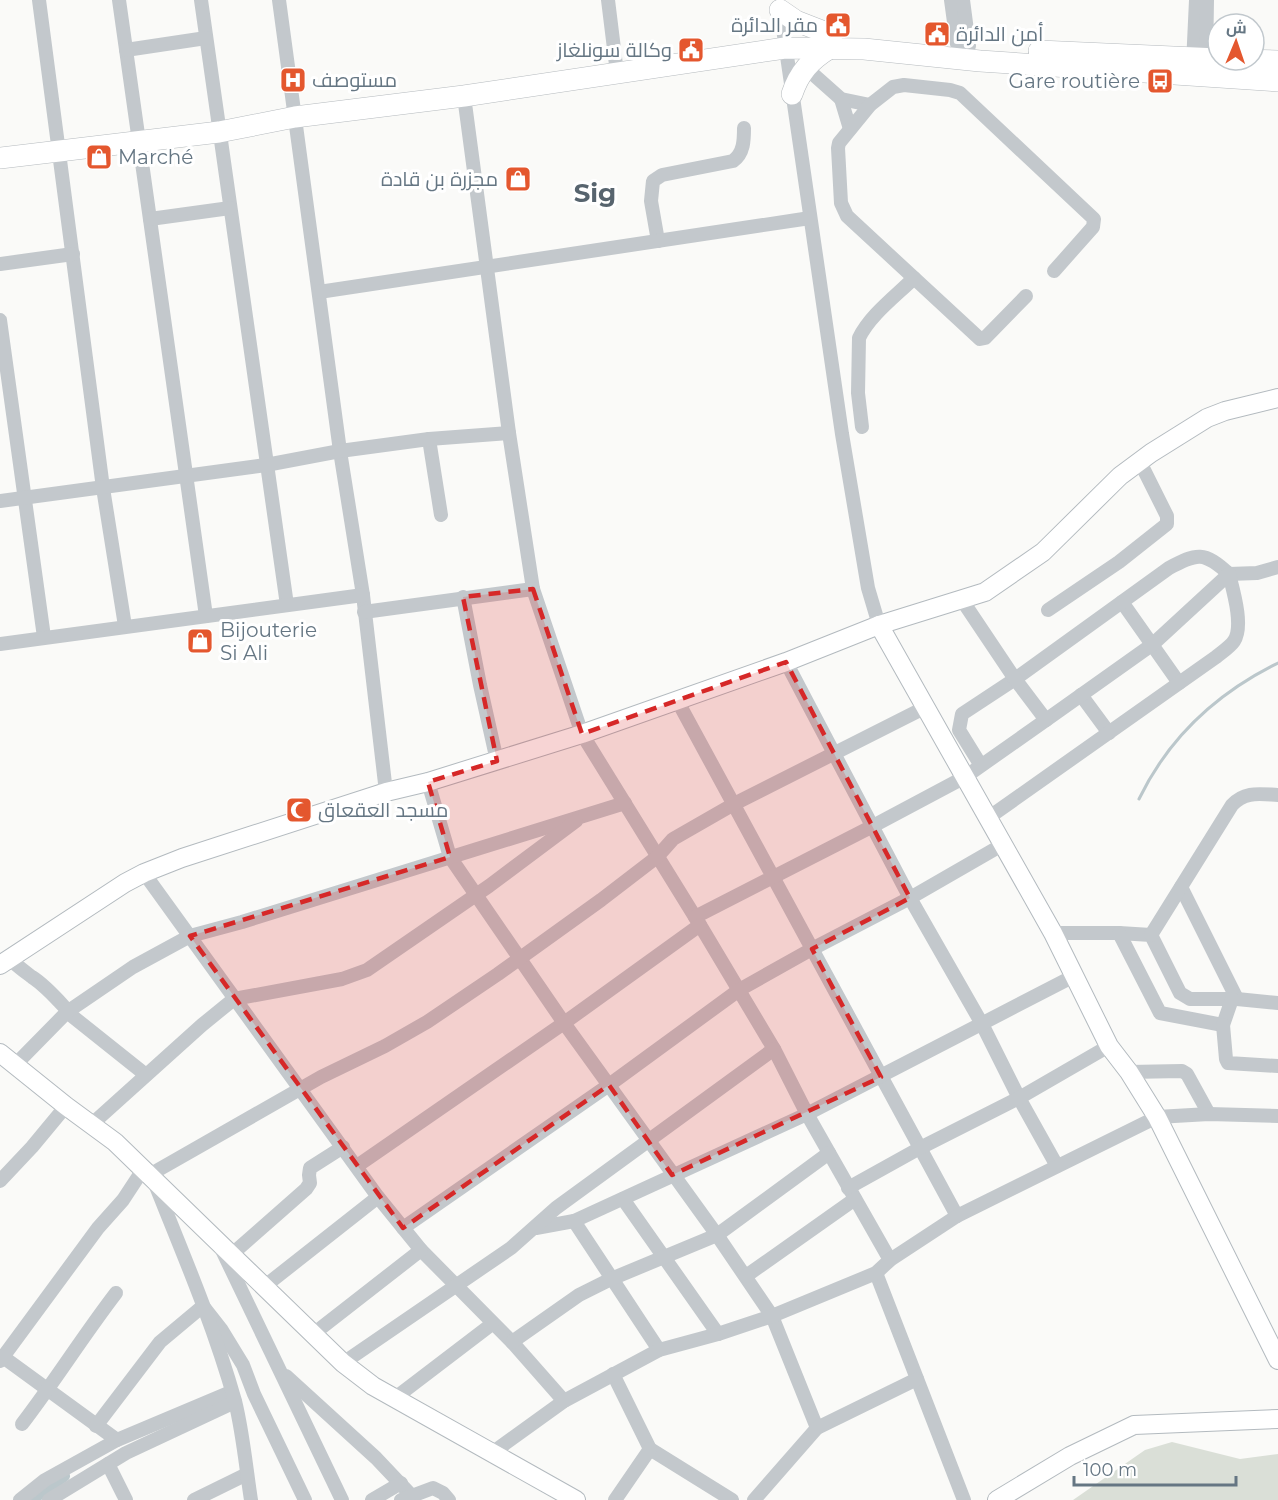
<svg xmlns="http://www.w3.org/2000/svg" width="1278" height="1500" font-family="Montserrat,Cairo,sans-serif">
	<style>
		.green { fill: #dadfd7 }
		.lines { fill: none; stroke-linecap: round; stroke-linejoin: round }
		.stream { stroke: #bbc7cb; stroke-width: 3 }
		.canal { stroke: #bbc7cb; stroke-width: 12 }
		.secondary-casing { stroke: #b3babf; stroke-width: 20 }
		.primary-casing { stroke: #b5babe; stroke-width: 22 }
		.street { stroke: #c3c8cc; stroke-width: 14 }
		.secondary { stroke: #fff; stroke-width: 18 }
		.primary { stroke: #fff; stroke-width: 21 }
		.marked { fill: #d62828; fill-opacity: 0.2; stroke: #d62828; stroke-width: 4.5; stroke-dasharray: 12 8; stroke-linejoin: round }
		.labels { text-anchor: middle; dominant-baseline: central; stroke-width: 6; stroke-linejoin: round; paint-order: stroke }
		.poi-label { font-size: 20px; fill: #657683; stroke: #fff; text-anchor: start }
		.district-label { font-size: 26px; font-weight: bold; fill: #57646e; stroke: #fff }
	</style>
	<rect width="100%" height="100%" fill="#fafaf8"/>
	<polygon class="green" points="1172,1442 1240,1459 1278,1454 1278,1500 1073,1500 1145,1450"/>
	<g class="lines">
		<path class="stream" d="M1139 799C1169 737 1217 693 1278 663"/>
		<polyline class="canal" points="31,1500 64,1476"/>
		<defs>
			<g id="secondary">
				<polyline points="879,625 1053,933 1109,1046 1129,1072 1157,1117 1278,1360"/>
				<polyline points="0,965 125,883 144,873 182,858 386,792 428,782 582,734 786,662 879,625 985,592 1043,552 1120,476 1151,453 1207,418 1225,411 1278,398"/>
				<polyline points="0,1053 66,1106 115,1142 343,1363 373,1386 576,1500"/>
				<polyline points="997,1500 1070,1456 1134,1425 1278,1419"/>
			</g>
			<g id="primary">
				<polyline points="780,10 796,21 832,35"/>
				<polyline points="1039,51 1218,59"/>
				<polyline points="1240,60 1278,61"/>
				<path d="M792 94C799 73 810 60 830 48"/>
				<polyline points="0,158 219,132 295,117 464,96 785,48 864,49 980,61 1278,81"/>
			</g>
		</defs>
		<use href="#secondary" class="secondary-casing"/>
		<use href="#primary" class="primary-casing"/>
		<g class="street">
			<polyline points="39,0 103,488 125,626"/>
			<polyline points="119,0 206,616"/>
			<polyline points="201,0 287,605"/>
			<polyline points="279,0 340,451 363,595 386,792"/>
			<polyline points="608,0 617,73"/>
			<polyline points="951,0 957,44"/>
			<polyline points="963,0 969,46"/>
			<polyline points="780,8 842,434 868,588 879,625"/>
			<polyline points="126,50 206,38"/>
			<polyline points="1193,64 1196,0"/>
			<polyline points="1206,64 1207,0"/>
			<polyline points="805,67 841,99 870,105"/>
			<polyline points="464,96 509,433 533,589 582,734 700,925 774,1049 807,1114 890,1260"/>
			<polyline points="841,99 850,129"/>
			<polyline points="150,219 230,208"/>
			<path d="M658 241 651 201 653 181 662 175 733 161C744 153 744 140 744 128"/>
			<polyline points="0,264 73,254"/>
			<polyline points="319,292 810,218"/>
			<polyline points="1026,296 985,338 980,339 847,216 841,203 838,148 839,143 870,105 893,87 904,85 950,90 960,93 1094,219 1093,227 1054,271"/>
			<polyline points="0,320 44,637"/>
			<path d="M862 427 858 393 859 338C870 315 896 296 914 278"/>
			<polyline points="429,439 441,515"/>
			<polyline points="0,501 266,465 340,451 429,439 509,433"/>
			<polyline points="463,597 480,685 497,761"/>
			<polyline points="1122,602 1179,683"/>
			<polyline points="1048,610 1119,562 1167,524 1167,516 1140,462"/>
			<polyline points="364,612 533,589"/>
			<polyline points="0,644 363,595"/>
			<polyline points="786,662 910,898 982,1024 1019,1098 1057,1166"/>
			<polyline points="1081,695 1109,733"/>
			<polyline points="677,700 957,1216"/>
			<path d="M980 764 959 730 962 714 1015 679 1169 568C1197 553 1204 551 1229 574L1257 573 1278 567"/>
			<polyline points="428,782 450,857 564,1023 717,1235 772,1316 817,1428"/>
			<path d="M988 818 1216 657C1222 652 1230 647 1234 641 1244 626 1233 590 1229 574L1153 644 1046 720"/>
			<polyline points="144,873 378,1197 421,1250 512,1342 564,1401"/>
			<polyline points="1181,887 1237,999"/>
			<polyline points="695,917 873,826 965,777 1046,720 1015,679 962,600"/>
			<polyline points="1053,933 1119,933 1151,935 1180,993 1190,999 1237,999 1278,1003"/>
			<polyline points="1119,933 1160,1013 1223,1025 1232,999"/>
			<path d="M1151 935 1232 805C1245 791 1259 794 1278 795"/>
			<path d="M10 959C17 966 24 971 32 977 46 986 57 999 68 1011"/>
			<polyline points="67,1012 146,1075"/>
			<polyline points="1223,1025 1226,1059 1228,1063 1278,1066"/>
			<polyline points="15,1065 67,1012 133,967 190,936 242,922 625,803"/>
			<polyline points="1129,1072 1182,1071 1187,1074 1209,1114"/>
			<polyline points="92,1124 202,1025 234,999 342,979 367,970 489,886 576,821"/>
			<polyline points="357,1166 564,1023 700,925"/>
			<polyline points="0,1181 32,1147 66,1106"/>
			<polyline points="848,1188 920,1148 1019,1098 1109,1046"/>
			<polyline points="623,1199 718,1334"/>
			<polyline points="574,1221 659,1350"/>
			<polyline points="403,1228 609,1085 739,990 812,949 910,898 1002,845"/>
			<polyline points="536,1228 574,1221 807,1114 1074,976"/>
			<polyline points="221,1248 342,1500"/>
			<polyline points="231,1255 306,1189 310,1183 309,1175 310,1168 343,1147"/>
			<polyline points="876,1273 964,1500"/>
			<polyline points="746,1276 855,1199"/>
			<polyline points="265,1286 378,1197"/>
			<polyline points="312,1335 421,1250"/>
			<polyline points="512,1342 579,1295 611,1279 717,1235 829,1153"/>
			<polyline points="3,1357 117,1440 231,1392"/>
			<polyline points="0,1361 98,1228 123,1200 144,1168"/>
			<polyline points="343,1363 511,1248 556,1208 774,1049"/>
			<polyline points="613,1374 650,1449 732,1500"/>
			<polyline points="286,1376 376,1458 411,1495"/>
			<polyline points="395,1398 492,1324"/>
			<path d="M22 1424C55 1381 83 1336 116 1293"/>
			<polyline points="96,1426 160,1342 203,1306 221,1329 243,1365 254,1394 305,1500"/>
			<polyline points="492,1453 564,1401 659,1350 718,1334 772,1316 876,1273 890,1260 957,1216 1157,1117 1209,1114 1278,1116"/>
			<polyline points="108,1464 126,1500"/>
			<polyline points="20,1500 45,1480 117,1440"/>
			<polyline points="49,1500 126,1453 235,1402"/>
			<polyline points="194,1500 247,1474"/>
			<path d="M251 1500C246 1468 243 1433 235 1401 213 1323 181 1249 151 1174L321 1077 385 1046 427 1022 498 974 601 900 657 857 673 839 734 804 926 707"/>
			<polyline points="372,1500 401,1483"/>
			<polyline points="401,1500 433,1488 443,1493 449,1500"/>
			<polyline points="615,1500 650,1449"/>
			<polyline points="754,1500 817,1428 917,1379"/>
		</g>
		<use href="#secondary" class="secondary"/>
		<use href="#primary" class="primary"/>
	</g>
	<path class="marked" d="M533 589 582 734 786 662 910 898 812 949 881 1077 672 1175 609 1085 403 1228 190 936 450 857 428 782 497 761 463 597Z"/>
	<defs>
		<symbol id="civic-square" viewBox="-11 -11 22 22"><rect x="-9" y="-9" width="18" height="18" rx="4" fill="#e4572e" stroke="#fff"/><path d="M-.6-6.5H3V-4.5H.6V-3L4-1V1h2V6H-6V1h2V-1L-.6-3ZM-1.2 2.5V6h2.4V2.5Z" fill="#fff"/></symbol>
		<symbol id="hospital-square" viewBox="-11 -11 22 22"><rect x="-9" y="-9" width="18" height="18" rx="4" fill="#e4572e" stroke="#fff"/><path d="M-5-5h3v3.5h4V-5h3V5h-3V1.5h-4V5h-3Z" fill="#fff"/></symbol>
		<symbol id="bus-square" viewBox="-11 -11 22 22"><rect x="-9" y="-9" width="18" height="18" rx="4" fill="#e4572e" stroke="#fff"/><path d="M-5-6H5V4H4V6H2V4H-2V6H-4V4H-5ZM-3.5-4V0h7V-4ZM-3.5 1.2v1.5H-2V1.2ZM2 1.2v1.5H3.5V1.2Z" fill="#fff"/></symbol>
		<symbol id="shop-square" viewBox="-11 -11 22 22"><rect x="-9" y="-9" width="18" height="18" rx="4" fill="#e4572e" stroke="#fff"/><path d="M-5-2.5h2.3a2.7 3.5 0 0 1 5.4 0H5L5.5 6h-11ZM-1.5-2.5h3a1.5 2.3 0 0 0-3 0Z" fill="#fff"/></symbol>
		<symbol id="mosque-square" viewBox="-11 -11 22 22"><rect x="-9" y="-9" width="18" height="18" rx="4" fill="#e4572e" stroke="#fff"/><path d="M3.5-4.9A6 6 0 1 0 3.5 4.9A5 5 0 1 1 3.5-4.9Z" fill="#fff"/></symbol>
	</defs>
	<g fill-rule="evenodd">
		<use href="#civic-square" x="823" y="10" width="30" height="30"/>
		<use href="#civic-square" x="922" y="19" width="30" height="30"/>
		<use href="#civic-square" x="676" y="35" width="30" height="30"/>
		<use href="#hospital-square" x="278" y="65" width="30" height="30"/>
		<use href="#bus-square" x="1145" y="66" width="30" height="30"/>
		<use href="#shop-square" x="84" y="142" width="30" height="30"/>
		<use href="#shop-square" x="503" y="164" width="30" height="30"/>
		<use href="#shop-square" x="185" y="626" width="30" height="30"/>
		<use href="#mosque-square" x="284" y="795" width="30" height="30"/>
	</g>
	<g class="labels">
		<g class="poi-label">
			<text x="818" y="25" text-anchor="end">مقر الدائرة</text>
			<text x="956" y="34">أمن الدائرة</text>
			<text x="672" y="50" text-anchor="end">وكالة سونلغاز</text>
			<text x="312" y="80">مستوصف</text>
			<text x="1140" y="81" text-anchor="end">Gare routière</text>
			<text x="118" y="157">Marché</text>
			<text x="498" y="179" text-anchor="end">مجزرة بن قادة</text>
			<text x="220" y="630">Bijouterie<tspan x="220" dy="23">Si Ali</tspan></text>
			<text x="318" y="810">مسجد العقعاق</text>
		</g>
		<g class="district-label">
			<text x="595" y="193">Sig</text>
		</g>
	</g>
	<g transform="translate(1236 42) rotate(2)"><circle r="28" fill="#ffffff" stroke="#c1c8cd" stroke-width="1.5"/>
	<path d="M0-4.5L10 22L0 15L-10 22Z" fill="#e4572e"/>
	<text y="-9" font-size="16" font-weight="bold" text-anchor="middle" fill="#657683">ش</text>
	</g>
	<path d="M1074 1476v9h162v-9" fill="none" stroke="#657683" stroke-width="3"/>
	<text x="1083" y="1476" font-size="18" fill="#657683" stroke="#ffffff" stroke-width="4.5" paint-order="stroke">100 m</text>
</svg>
